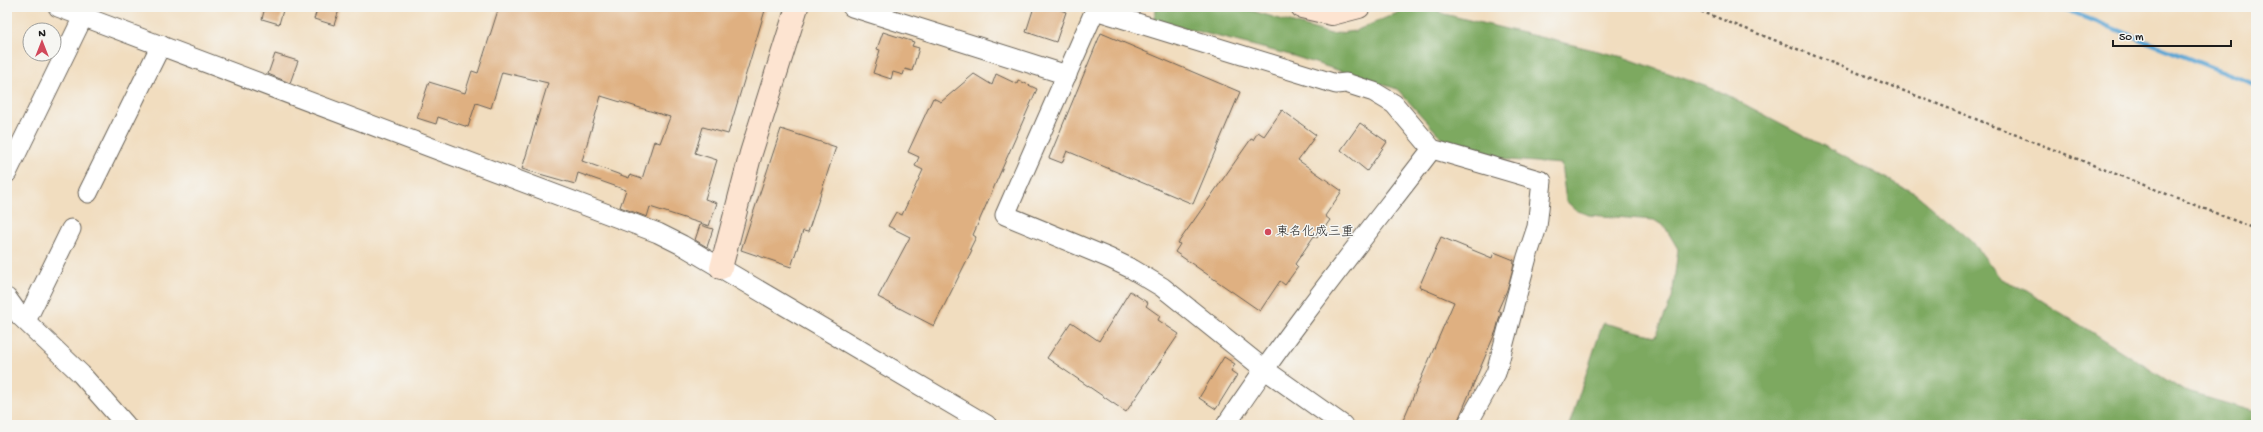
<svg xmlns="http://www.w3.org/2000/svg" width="2263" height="432" font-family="'Gochi Hand','Klee One',sans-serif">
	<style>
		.forest { fill: #7da961; stroke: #4c623e }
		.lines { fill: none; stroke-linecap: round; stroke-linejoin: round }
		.stream { stroke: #5ca6d4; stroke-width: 4.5 }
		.building { fill: #dfb081; fill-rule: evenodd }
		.street-casing { stroke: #676055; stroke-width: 21 }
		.secondary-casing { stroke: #676055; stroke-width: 24 }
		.path { stroke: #676055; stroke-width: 2.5; stroke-dasharray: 3 3; stroke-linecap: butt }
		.street { stroke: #fff; stroke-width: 19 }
		.secondary { stroke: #fde4d1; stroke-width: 22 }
		.poi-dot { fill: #d1495b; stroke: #f6f6f2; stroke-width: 1.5 }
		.labels { text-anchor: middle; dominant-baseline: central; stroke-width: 3; stroke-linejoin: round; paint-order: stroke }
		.poi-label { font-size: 13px; fill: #1c1c1c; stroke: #f6f6f2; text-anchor: start }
	</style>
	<rect width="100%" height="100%" fill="#f6f6f2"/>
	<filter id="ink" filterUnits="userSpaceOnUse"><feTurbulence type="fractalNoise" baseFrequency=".025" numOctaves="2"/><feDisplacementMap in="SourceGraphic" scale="8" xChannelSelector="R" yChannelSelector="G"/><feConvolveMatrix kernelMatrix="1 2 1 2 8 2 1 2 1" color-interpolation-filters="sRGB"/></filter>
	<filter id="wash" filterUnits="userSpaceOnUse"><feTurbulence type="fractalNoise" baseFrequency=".012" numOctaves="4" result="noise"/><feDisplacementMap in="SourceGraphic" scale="16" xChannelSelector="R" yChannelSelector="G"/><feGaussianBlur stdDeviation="0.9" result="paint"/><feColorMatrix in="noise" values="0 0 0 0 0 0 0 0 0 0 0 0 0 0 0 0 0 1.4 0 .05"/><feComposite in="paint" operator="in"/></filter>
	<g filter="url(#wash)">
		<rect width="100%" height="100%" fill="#f1ddbf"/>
		<polygon class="forest" points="1157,7 1239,7 1331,34 1355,31 1411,7 1431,7 1444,14 1623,57 1719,91 1916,194 1972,241 2001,279 2022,288 2184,391 2256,412 2256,425 1569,425 1603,323 1656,336 1672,298 1678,249 1665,227 1654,220 1589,215 1577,211 1566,201 1561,164 1510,160 1449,146 1397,89 1290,55 1153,20"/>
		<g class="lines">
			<polyline class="stream" points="2059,7 2256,85"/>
		</g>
		<g id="blocks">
			<g class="building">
				<polygon points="265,7 284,7 279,24 262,19"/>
				<polygon points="318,7 340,7 334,25 314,19"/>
				<path d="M499 7H766L728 134 703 127 695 153 717 160 705 199 717 203 709 226 650 207 647 217 620 207 626 190 578 173 575 184 522 169 548 83 502 72 491 108 476 103 468 127 438 117 436 124 417 118 429 82 465 93 472 71 478 73ZM601 96 670 117 660 143 654 141 642 179 630 175 629 178 582 161Z"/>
				<polygon points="1034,7 1052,7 1066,12 1056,42 1026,32"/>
				<polygon points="883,32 914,42 912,46 919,48 912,71 905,69 903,75 893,72 891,79 873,73 880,50 877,49"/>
				<polygon points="1101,33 1240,92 1193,204 1067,151 1062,163 1049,158"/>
				<polygon points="275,54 298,61 290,83 268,74"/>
				<polygon points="974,74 992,85 996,74 1017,84 1018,80 1037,89 973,235 976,237 970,249 972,250 934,326 878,297 910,237 888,226 896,212 902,215 923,170 915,166 919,157 908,152 933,98 941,102"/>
				<polygon points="1282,110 1316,135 1298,160 1342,191 1325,216 1330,220 1317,238 1314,236 1295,264 1298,267 1285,285 1280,281 1260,311 1175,252 1180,244 1178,243 1251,139 1253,140 1258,132 1264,136"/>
				<polygon points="1360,123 1387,142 1367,171 1341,150"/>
				<polygon points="781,129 836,147 808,232 803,231 791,267 741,250"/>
				<polygon points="700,225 713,229 707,247 695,240"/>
				<polygon points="1441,237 1492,258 1494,252 1514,260 1513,268 1507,290 1498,310 1501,312 1496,331 1456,425 1401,425 1454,302 1419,287"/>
				<polygon points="1130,291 1148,303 1146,306 1160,316 1158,320 1179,334 1126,412 1047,358 1071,322 1099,341"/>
				<polygon points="1224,357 1235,364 1231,371 1237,375 1216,409 1199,398"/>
			</g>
		</g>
	</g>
	<g filter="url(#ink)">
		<use href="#blocks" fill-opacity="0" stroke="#676055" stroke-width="1"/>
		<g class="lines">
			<defs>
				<g id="street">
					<polyline points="58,7 658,233 682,245 987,425"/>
					<polyline points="852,7 1067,75"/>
					<polyline points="7,173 83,17"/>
					<polyline points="88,193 161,45"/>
					<polyline points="7,298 20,316 81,374 126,425"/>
					<polyline points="26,321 71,229"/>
					<path d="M1226 425C1290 329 1362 240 1432 149"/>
					<polyline points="1343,425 1264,369 1162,287 1132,269 1109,258 1005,215 1095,10 1336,84 1346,83 1374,92 1394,104 1432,149 1542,181 1537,227 1527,257 1496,373 1467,425"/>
				</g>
				<g id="secondary">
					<polyline points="1302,7 1332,14 1359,7"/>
					<polyline points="721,268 751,153 797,7"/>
				</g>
			</defs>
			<use href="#street" class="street-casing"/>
			<use href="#secondary" class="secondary-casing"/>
			<polyline class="path" points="1690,7 2256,229"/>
			<use href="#street" class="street"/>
			<use href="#secondary" class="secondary"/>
		</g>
	</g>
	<circle class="poi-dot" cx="1268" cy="232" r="4"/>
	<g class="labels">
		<g class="poi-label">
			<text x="1276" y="232">東名化成三重</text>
		</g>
	</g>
	<rect width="2263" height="432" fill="none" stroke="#f6f6f2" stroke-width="24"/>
	<g transform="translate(42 42)"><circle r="19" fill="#f6f6f2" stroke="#9f9f9c"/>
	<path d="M0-3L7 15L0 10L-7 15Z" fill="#d1495b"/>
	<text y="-6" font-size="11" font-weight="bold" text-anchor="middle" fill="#1c1c1c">N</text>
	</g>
	<path d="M2113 40v6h118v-6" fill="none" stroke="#1c1c1c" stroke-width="2"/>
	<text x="2119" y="40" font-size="12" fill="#1c1c1c" stroke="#f6f6f2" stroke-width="3" paint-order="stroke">50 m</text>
</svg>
